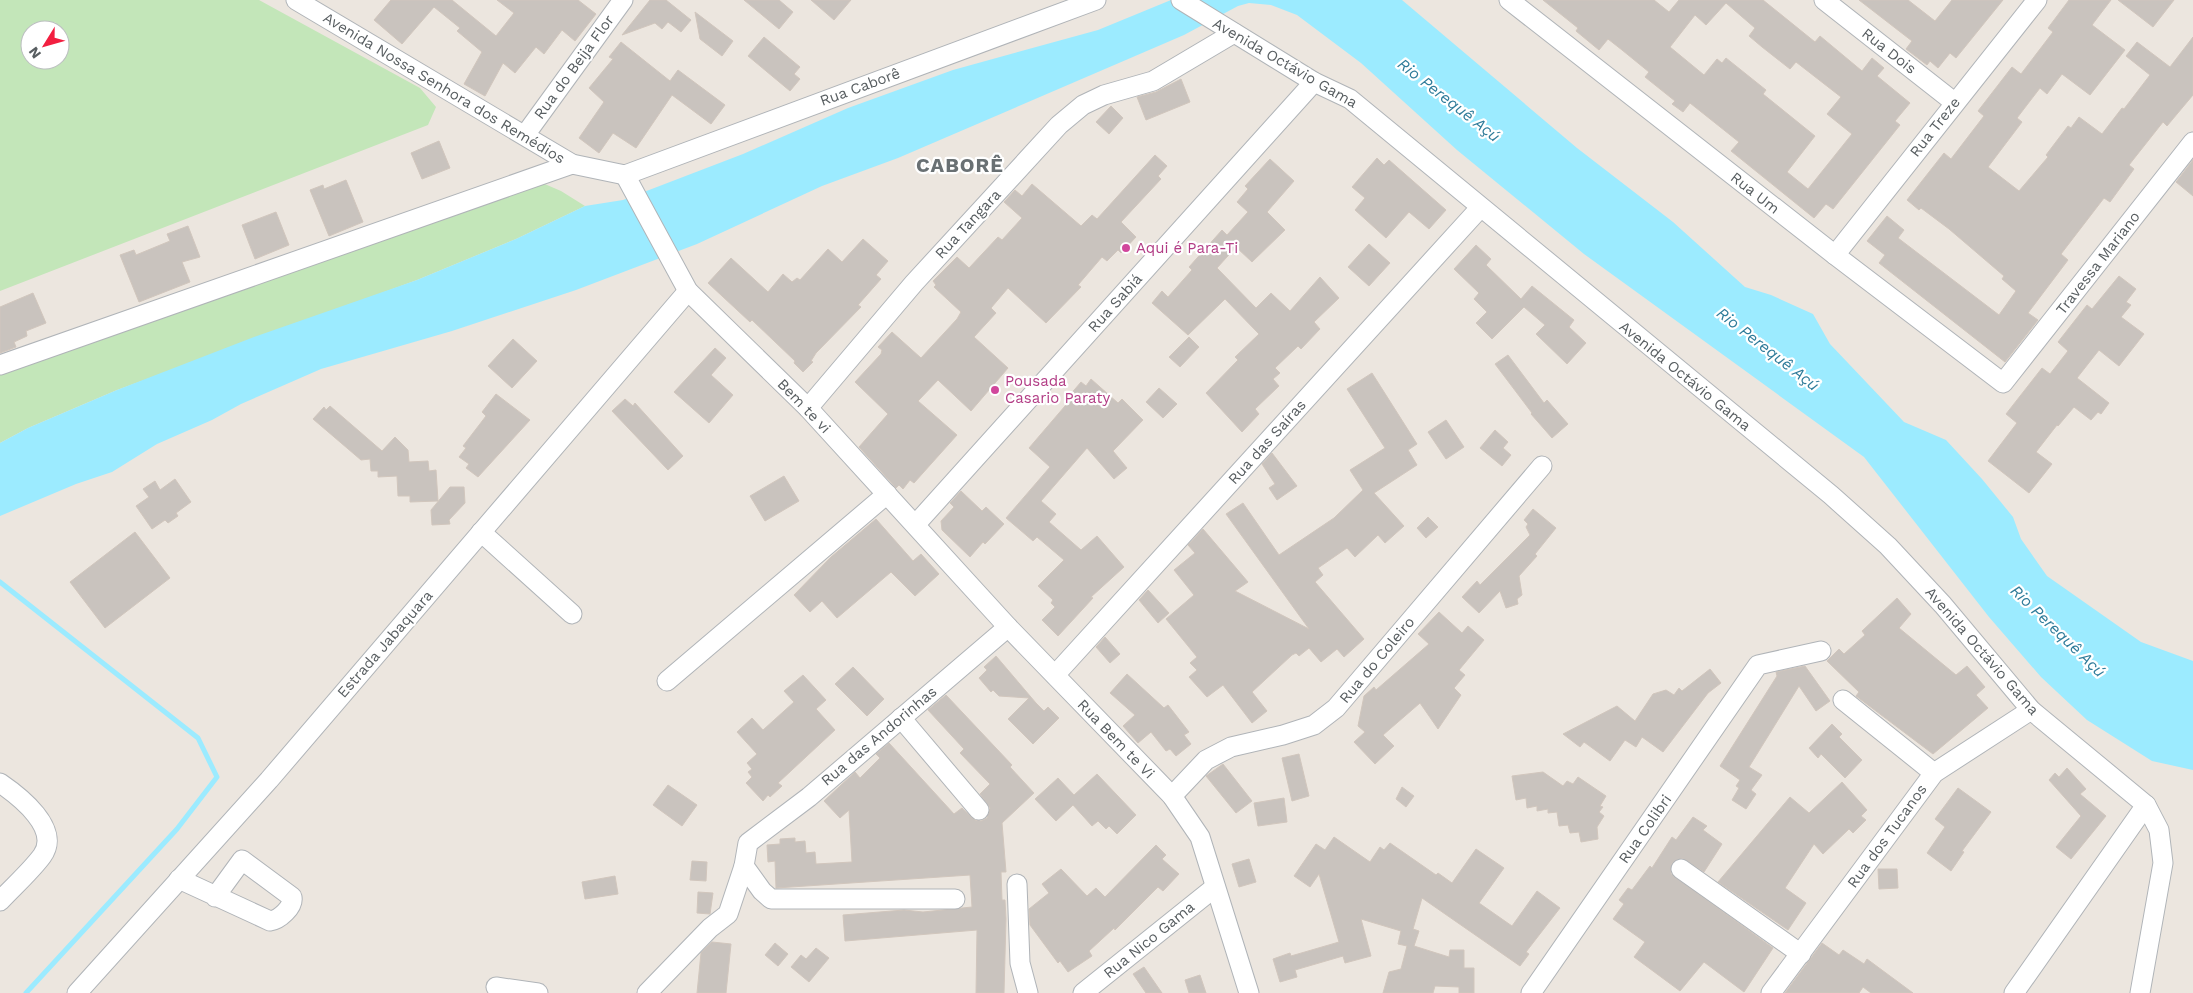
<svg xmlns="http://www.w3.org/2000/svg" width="2193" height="993" font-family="'Work Sans',sans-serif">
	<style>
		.green { fill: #c3e6b9; fill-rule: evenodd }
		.water { fill: #9cebff }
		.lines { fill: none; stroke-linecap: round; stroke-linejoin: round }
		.stream { stroke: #9cebff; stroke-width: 5 }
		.building { fill: #c9c3be; stroke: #d1c6bd; fill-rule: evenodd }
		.minor-casing { stroke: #b0b4b8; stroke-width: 21 }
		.minor { stroke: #fff; stroke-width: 19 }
		.hotel-dot { fill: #d1479c; stroke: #fff; stroke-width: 2 }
		.labels { text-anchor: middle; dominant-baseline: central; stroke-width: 4.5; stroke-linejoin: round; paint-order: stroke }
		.street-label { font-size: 15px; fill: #585e61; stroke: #fff }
		.hotel-label { font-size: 15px; fill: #b23c85; stroke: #fff; text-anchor: start }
		.water-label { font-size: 16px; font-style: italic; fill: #2f7c9a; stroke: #fff }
		.district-label { font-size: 20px; font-weight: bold; letter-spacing: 1px; fill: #697073; stroke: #fff }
	</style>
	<rect width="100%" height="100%" fill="#ece6df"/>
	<g class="green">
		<path d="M0 0H259L420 88 436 107 428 125 0 291ZM30 30H60V60H30Z"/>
		<polygon points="533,179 561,191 585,206 516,239 417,280 117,390 28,428 0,443 0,369"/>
	</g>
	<polygon class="water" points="1171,0 1402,0 1577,148 1673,222 1745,287 1771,295 1813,314 1830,344 1904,422 1946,440 1982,479 2013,517 2021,539 2047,576 2141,642 2193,661 2193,770 2152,761 2087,720 2041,677 1989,617 1864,457 1584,254 1457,150 1361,63 1297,15 1271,5 1249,3 1238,6 1184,35 898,158 822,186 697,244 576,290 452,331 321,369 241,404 212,420 157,444 112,472 76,484 0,516 0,443 28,428 117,390 254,337 417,280 516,239 585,206 623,200 743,154 848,108 953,70 1098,30"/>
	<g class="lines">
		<polyline class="stream" points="0,582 198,738 217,777 177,829 26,993"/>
	</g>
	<g class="building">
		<polygon points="391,0 452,0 496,36 514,13 497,0 578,0 596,14 575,41 562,30 544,54 536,47 515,73 503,63 485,96 464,84 482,52 457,31 460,28 434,7 402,44 374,20"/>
		<polygon points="650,0 666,0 691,20 681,32 668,22 662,29 655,23 622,35"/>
		<polygon points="744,0 779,0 793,12 779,29"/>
		<polygon points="811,0 851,0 834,20"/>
		<path d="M1543 0H1654L1669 12 1679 0H1763L1815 42 1820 36 1862 71 1872 58 1884 68 1877 76 1910 103 1895 121 1900 125 1833 209 1826 204 1814 218 1731 151 1739 142 1690 103 1683 112 1672 104 1675 101 1645 77 1649 72 1622 50 1608 39 1599 50 1576 31 1578 28ZM1726 3 1755 28 1749 36 1762 47 1790 69 1796 62 1841 97 1827 114 1852 134 1808 189 1787 172 1815 136 1763 94 1766 90 1726 58 1722 63 1717 59 1704 75 1670 47 1695 15 1706 25Z"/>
		<polygon points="1859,0 1908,0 1935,21 1952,0 2003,0 1956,58 1950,53 1938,68 1930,61 1927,65 1906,49 1912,41"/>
		<polygon points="2069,0 2111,0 2092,25 2125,50 2090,95 2062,74 2047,94 2040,88 2017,118 2022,122 1988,167 2019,191 2048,157 2046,155 2068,126 2071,128 2079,117 2102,134 2122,108 2124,109 2150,75 2126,56 2137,42 2170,67 2193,37 2193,95 2167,126 2163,122 2129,165 2134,169 2110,202 2104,198 2061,254 2068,260 2028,313 2038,320 2005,362 1879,263 1885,255 1867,241 1887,216 1904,230 1898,238 1999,315 2016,291 2002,279 2004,276 1949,229 1921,208 1919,210 1907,200 1944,153 1951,159 1984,116 1978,111 2012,67 2021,74 2053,32 2048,28"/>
		<polygon points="2118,0 2174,0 2153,27"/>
		<polygon points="695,12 733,41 722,56 700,39"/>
		<polygon points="764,37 800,67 794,74 800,79 790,91 748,56"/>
		<polygon points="621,42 670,81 678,70 725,105 711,124 672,95 636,148 613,133 599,153 579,138 604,102 589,88 613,59 609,57"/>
		<polygon points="1181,79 1190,102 1146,120 1137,97 1156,92"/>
		<polygon points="1111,106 1123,118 1109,134 1096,122"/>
		<polygon points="439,141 450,168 422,179 411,153"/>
		<polygon points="1155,155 1167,166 1158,176 1161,179 1121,222 1136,237 1121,253 1118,250 1107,261 1102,257 1078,285 1081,287 1046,323 1008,288 991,308 996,313 974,337 1008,368 971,411 938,380 918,401 957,435 914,483 910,480 903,489 899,485 896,488 859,447 888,414 855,382 881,354 882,350 878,347 892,332 921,358 957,319 961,312 934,287 936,285 933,281 957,257 969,268 998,237 1002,240 1022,218 1004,202 1015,190 1022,196 1032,184 1081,226 1092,215 1097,219"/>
		<polygon points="1377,158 1384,165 1389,160 1446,210 1429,229 1409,212 1386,238 1355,210 1365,198 1352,187"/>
		<polygon points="1270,159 1294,181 1267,212 1285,230 1252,262 1236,247 1217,268 1256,308 1271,293 1290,311 1320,277 1339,298 1314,322 1320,329 1301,349 1298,346 1275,368 1280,373 1273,379 1279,386 1255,409 1259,414 1242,432 1206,393 1238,360 1235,357 1259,334 1225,299 1188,335 1152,303 1162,291 1168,297 1192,270 1189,267 1222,230 1227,235 1248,212 1237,202 1248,189 1245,186"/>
		<polygon points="2193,160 2193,196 2176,182"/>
		<polygon points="346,180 363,222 329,236 310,190 323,185 324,189"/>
		<polygon points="276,212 289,245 255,259 242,225"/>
		<polygon points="188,226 200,257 182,262 190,282 139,302 120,255 134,250 136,255 170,241 167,234"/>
		<polygon points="863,239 888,261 876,275 881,279 858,305 861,307 816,353 811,361 813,362 803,372 794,363 795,361 752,320 750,322 708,283 731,258 768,292 783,274 792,282 797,278 800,280 828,249 842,262"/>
		<polygon points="1369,244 1390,263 1369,286 1348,267"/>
		<polygon points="1476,245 1491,259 1486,265 1521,299 1532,286 1574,320 1569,327 1586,343 1567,364 1536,334 1545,325 1524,307 1492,339 1476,323 1487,312 1474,299 1479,293 1454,269"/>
		<polygon points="2119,276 2136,289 2126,302 2131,305 2121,317 2144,334 2119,366 2099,350 2077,378 2109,403 2101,414 2098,412 2091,420 2074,407 2058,426 2057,425 2036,452 2052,464 2029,493 1988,461 2017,423 2006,414 2042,368 2050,374 2068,351 2058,342 2087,305 2092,309"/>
		<polygon points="33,293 46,323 26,331 27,336 14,342 16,347 0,353 0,307"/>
		<polygon points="1189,337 1199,347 1180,367 1169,357"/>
		<polygon points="513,339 537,361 512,388 488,366"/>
		<polygon points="715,348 726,358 711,375 733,395 709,423 674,392"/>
		<polygon points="1508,355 1544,403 1547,400 1568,424 1552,438 1531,414 1532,413 1495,364"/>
		<polygon points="1372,373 1417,444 1408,450 1417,465 1374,493 1404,526 1385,543 1378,535 1355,557 1347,548 1318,568 1323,575 1315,582 1364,639 1344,657 1337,649 1321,662 1309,648 1299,656 1296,653 1292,655 1252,692 1267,711 1252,723 1223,685 1207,697 1189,677 1197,670 1190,663 1197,657 1166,619 1194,595 1174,570 1195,553 1188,545 1203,529 1248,582 1235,591 1309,629 1226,514 1243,503 1279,555 1334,518 1363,490 1350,470 1385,448 1347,389"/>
		<polygon points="1091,379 1118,403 1122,399 1143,420 1113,451 1127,468 1114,479 1087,448 1041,501 1056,514 1049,522 1081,550 1097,536 1124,567 1091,597 1093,598 1058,636 1042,620 1055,607 1051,603 1053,600 1038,586 1064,560 1037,537 1033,541 1006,518 1050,467 1029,448 1071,399 1069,396 1081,382 1086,386"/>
		<polygon points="1159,388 1177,404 1163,418 1146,402"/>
		<polygon points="496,394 530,420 478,477 466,468 469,464 459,457 466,448 463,446 486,416 482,412"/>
		<polygon points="625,399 633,406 635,403 683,456 668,470 612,411"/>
		<polygon points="330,406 382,451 395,437 408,450 409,462 428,461 429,471 436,470 438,501 410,502 410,496 398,496 397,476 378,477 378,471 371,471 370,459 361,460 313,419 324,407 326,410"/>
		<polygon points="1446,420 1464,447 1446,459 1428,432"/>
		<polygon points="1495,430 1508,442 1503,448 1511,455 1502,466 1480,448"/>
		<polygon points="1272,453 1297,486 1277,500 1269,488 1275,484 1262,464"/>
		<polygon points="784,476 799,501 765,521 750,496"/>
		<polygon points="175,479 191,502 176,513 178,516 168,523 165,520 152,529 136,506 149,497 143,489 155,481 160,490"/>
		<polygon points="450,487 464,487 465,503 449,520 450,524 432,525 431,510"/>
		<polygon points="961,491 982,511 986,507 1004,524 985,544 983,542 970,557 942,530 941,521 954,507 950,503"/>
		<polygon points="1533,509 1556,528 1535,554 1537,556 1519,576 1522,595 1517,599 1518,604 1506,608 1500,591 1479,613 1462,597 1477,581 1480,585 1530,535 1526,527 1528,524 1524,520"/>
		<polygon points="1428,517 1438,527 1426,538 1417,528"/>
		<polygon points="876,519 913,561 921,554 939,574 915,596 891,572 837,618 822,601 810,612 794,595 831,557"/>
		<polygon points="135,532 170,578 105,628 70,582"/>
		<polygon points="1148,590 1169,613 1158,623 1139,600"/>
		<polygon points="1897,598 1911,614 1899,628 1956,675 1967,666 1985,687 1976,695 1988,708 1933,754 1856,696 1859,692 1827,661 1839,649 1844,654 1865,635 1862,631"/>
		<polygon points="1439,612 1462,633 1468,626 1484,640 1459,670 1465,675 1454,688 1461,695 1438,729 1420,703 1383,735 1394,746 1375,764 1354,742 1365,732 1358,726 1364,696 1374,687 1376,690 1429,644 1418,634"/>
		<polygon points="1105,637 1120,654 1110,663 1096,647"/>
		<polygon points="996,656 1036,703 1044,711 1048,707 1059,718 1033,744 1008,719 1029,698 999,696 993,690 991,692 979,678 987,670 984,667"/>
		<polygon points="1805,666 1830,701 1816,711 1799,686 1749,767 1762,775 1751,790 1756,794 1746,809 1732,800 1739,788 1736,786 1740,780 1720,766 1777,676 1776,672"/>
		<polygon points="853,667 884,699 867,716 835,684"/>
		<polygon points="1710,669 1721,683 1708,693 1663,752 1642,737 1636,747 1625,740 1610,761 1584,742 1580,747 1563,734 1617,706 1635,721 1653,694 1666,690 1674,695 1679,688 1682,691"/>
		<polygon points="1127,674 1164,708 1168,705 1189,732 1184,735 1191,744 1176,756 1170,749 1166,751 1151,732 1138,743 1123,726 1135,715 1110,693"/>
		<polygon points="803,675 826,700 816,709 835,730 778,783 782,786 770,797 768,795 763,801 746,783 752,777 748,772 752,769 747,763 757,754 737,732 752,718 763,730 794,702 784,691"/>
		<polygon points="946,695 1012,765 1010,767 1034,793 1002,823 1006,872 1001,872 1002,900 1005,900 1006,919 1004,993 976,993 977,930 845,941 843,915 904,910 923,912 972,907 970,875 776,888 775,861 768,862 767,845 780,844 780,839 795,838 795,842 805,841 806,853 815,852 816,864 852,862 849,810 840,818 824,801 855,772 860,778 880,758 876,754 889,743 954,814 962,808 975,820 981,821 987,818 990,808 980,794 990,784 960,753 964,749 928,710"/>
		<polygon points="1832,724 1842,734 1839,737 1862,760 1845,778 1821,754 1818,758 1809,748"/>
		<polygon points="1299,754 1309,796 1292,801 1282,758"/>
		<polygon points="1223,764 1252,801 1236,813 1206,776"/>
		<polygon points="2067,768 2086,789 2080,794 2106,816 2071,859 2056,847 2081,816 2049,780 2055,773 2059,777"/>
		<polygon points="1543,772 1563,786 1567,781 1573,784 1578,777 1606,796 1600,806 1603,807 1599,812 1604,816 1597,827 1598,839 1581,842 1579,832 1570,833 1568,825 1559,826 1557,812 1548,813 1548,809 1537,811 1537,806 1527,808 1526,798 1516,800 1512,776"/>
		<polygon points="1097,774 1136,815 1117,834 1109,826 1106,829 1098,821 1092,826 1073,805 1056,821 1035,799 1058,778 1074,795"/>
		<polygon points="1842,782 1867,810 1861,816 1866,820 1853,833 1849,829 1823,854 1814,844 1785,888 1806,903 1788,930 1718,882 1790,797 1809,813"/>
		<polygon points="668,785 697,805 682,826 653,805"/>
		<polygon points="1402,787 1414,796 1406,807 1396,799"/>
		<polygon points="1958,788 1991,812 1962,851 1964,852 1951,871 1927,853 1945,827 1935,819"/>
		<polygon points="1284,798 1287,822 1258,826 1254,803"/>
		<polygon points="1693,817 1707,826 1703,830 1722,844 1704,872 1682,858 1672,863 1671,874 1773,948 1744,992 1704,962 1680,991 1634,957 1645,942 1613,919 1624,904 1619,900 1628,888 1632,890 1650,866 1652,868 1672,837 1676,840"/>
		<polygon points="1334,837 1370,862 1380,847 1384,850 1390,843 1436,875 1438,873 1452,883 1476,849 1504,868 1479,903 1512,926 1537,891 1560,908 1526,952 1529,954 1520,966 1422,898 1413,929 1419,931 1414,946 1449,957 1450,950 1464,950 1464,968 1474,968 1474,993 1459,993 1459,987 1435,986 1433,993 1383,993 1389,972 1401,969 1407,946 1398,944 1401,931 1361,919 1371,956 1345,963 1343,956 1295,970 1297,977 1280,982 1273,959 1290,953 1291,956 1339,942 1319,874 1310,887 1294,876 1316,844 1325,850"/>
		<polygon points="1156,845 1166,855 1162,859 1179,874 1163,891 1158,887 1115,930 1114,928 1089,951 1092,956 1068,972 1060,961 1058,963 1030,925 1029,909 1049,893 1042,884 1061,869 1087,896 1096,888 1105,897"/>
		<polygon points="1249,859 1256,882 1239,887 1232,864"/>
		<polygon points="692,861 707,862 706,881 690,880"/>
		<polygon points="1878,869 1897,869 1898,888 1879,889"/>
		<polygon points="615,876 618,894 585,899 582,882"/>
		<polygon points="698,892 713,893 710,914 697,913"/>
		<polygon points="712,942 731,944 726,993 697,993 701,953"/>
		<polygon points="775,943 788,954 778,966 765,955"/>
		<polygon points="1822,943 1839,955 1843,950 1864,964 1867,959 1913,993 1871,993 1863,987 1859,993 1785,993"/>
		<polygon points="816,948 829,958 809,982 791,967 801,955 806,959"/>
		<polygon points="1144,967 1162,993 1146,993 1133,974"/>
		<polygon points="1200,975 1206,993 1189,993 1185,980"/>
	</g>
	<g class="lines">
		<defs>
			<g id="minor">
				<polyline points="296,0 572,164 625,175"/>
				<polyline points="1181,0 1314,82 1350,99 1831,495 1888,546 1943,605 2031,710 2146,805 2159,830 2163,863 2140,993"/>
				<polyline points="1509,0 1835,255 2003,383 2193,142"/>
				<polyline points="1824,0 1954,102"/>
				<polyline points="525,135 623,0"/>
				<polyline points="625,175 688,291 808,408 1008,627 1172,796 1200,837 1249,993"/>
				<polyline points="625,175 1096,0"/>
				<polyline points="1835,255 2037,0"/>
				<polyline points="0,365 572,164"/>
				<polyline points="808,408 914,283 1059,125 1083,105 1104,95 1153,81 1234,33"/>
				<polyline points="916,524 1314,82"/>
				<polyline points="481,532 572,614"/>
				<polyline points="1055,675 1480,208"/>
				<polyline points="667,681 887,494"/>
				<polyline points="1843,700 1934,773"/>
				<polyline points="901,718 979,810"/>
				<path d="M0 783C19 796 62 829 42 856 30 872 14 886 0 901"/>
				<polyline points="1172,796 1206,760 1231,747 1283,735 1314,725 1336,708 1542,466"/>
				<polyline points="1681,869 1801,954"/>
				<path d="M179 879 270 921C279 920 294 907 292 897L242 860 215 897"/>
				<polyline points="1017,884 1020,963 1028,993"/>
				<polyline points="955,899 771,899 762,891 744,866 748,843 809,797 1008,627"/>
				<polyline points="496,987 538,993"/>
				<polyline points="77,993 269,780 688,291"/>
				<polyline points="647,993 710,928 728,914 744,866"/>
				<polyline points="1083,993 1214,888"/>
				<polyline points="1531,993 1758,665 1821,651"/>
				<polyline points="1771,993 1934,773 2031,710"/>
				<polyline points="2014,993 2146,805"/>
			</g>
		</defs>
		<use href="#minor" class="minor-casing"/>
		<use href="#minor" class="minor"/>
	</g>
	<g class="hotel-dot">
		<circle cx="1126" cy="248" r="5"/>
		<circle cx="995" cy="390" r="5"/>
	</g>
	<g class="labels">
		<g class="street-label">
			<text transform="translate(1889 51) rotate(38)">Rua Dois</text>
			<text transform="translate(1285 63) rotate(30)">Avenida Octávio Gama</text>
			<text transform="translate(574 67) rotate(-54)">Rua do Beija Flor</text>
			<text transform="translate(860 87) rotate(-20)">Rua Caborê</text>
			<text transform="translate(444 88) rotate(31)">Avenida Nossa Senhora dos Remédios</text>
			<text transform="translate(1935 127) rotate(-52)">Rua Treze</text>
			<text transform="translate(1755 193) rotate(38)">Rua Um</text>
			<text transform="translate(968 224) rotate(-47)">Rua Tangara</text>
			<text transform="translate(2098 263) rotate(-52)">Travessa Mariano</text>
			<text transform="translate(1115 303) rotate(-48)">Rua Sabiá</text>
			<text transform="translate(1685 376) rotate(39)">Avenida Octávio Gama</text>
			<text transform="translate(804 406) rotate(46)">Bem te vi</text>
			<text transform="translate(1267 442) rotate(-48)">Rua das Saíras</text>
			<text transform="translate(385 644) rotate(-49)">Estrada Jabaquara</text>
			<text transform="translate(1982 651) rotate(49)">Avenida Octávio Gama</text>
			<text transform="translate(1377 660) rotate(-50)">Rua do Coleiro</text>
			<text transform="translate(879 736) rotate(-40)">Rua das Andorinhas</text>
			<text transform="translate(1116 739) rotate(46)">Rua Bem te Vi</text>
			<text transform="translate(1645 829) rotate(-55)">Rua Colibri</text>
			<text transform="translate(1887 836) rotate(-54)">Rua dos Tucanos</text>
			<text transform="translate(1149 940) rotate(-39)">Rua Nico Gama</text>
		</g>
		<g class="hotel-label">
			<text x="1136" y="248">Aqui é Para-Ti</text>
			<text x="1005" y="381">Pousada<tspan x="1005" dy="17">Casario Paraty</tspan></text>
		</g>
		<g class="water-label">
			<text transform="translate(1449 100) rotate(38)">Rio Perequê Açú</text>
			<text transform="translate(1768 349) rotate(38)">Rio Perequê Açú</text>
			<text transform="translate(2058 631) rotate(44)">Rio Perequê Açú</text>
		</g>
		<g class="district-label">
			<text x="960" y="165">CABORÊ</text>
		</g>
	</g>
	<g transform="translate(45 45) rotate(233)"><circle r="24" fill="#ffffff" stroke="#bcbfc0"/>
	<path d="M0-4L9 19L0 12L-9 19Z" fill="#f21f40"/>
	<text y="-8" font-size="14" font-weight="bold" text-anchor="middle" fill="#585e61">N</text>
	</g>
</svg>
